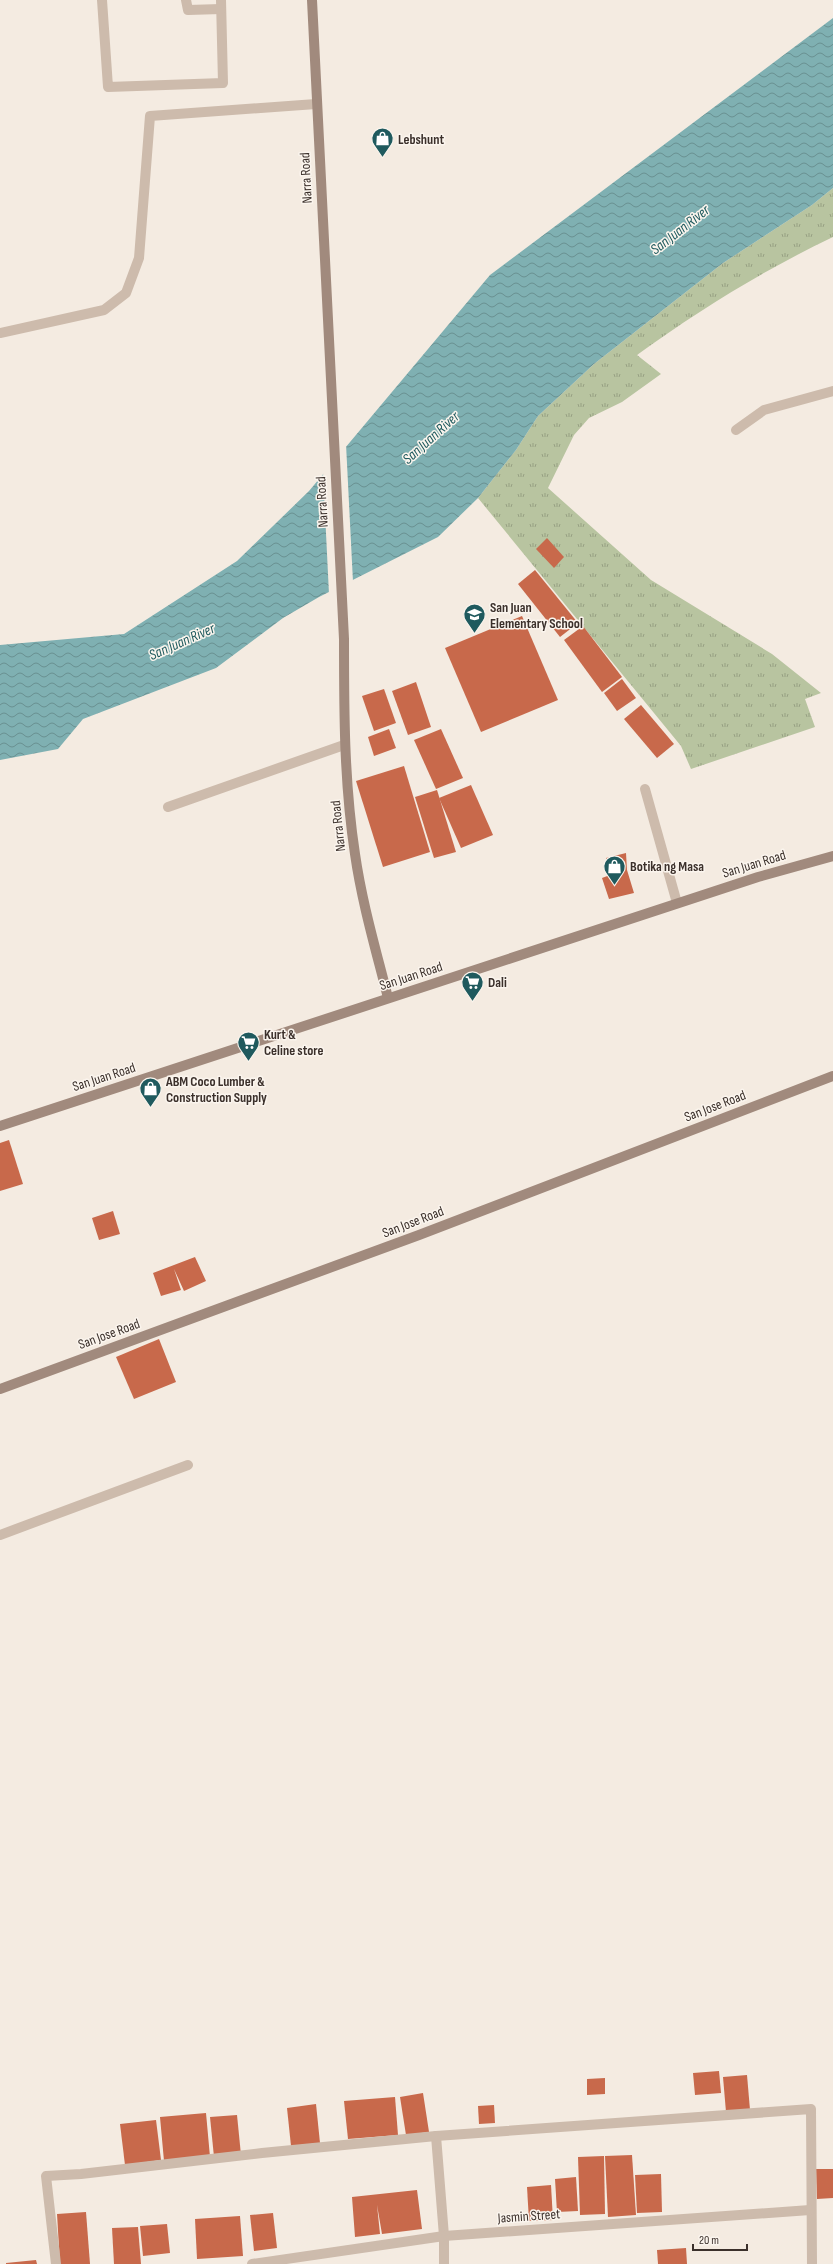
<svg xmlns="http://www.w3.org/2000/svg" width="833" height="2264" font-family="'Sofia Sans Condensed',sans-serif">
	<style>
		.grass { fill: url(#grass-tufts) }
		.water { fill: url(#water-waves) }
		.pier { fill: #f4ebe1 }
		.building { fill: #c8694b }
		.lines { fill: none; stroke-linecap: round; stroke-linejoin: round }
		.street { stroke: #cdbbac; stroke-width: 10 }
		.secondary { stroke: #a18a7d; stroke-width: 10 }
		.labels { text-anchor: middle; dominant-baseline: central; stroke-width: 3; stroke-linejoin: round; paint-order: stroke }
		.poi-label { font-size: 14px; font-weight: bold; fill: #3b302b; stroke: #fbf5ee; text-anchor: start }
		.street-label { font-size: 14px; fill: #3b302b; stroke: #fbf5ee }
		.water-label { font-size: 15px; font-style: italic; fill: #1f5a5e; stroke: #fbf5ee }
	</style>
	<defs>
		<pattern id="grass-tufts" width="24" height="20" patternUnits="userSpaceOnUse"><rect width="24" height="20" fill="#b8c4a0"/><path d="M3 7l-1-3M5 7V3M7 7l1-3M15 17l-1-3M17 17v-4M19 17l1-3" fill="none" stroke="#97a083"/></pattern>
		<pattern id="water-waves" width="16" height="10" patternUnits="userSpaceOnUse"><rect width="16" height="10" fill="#7fb0b2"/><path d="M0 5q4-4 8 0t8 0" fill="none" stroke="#699091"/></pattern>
	</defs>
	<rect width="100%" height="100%" fill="#f4ebe1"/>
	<path class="grass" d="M833 188V237C764 270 699 310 637 355L661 374 622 402 589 418 574 435 548 488 651 580 772 654 821 693 805 699 815 727 691 769 681 746 478 498 516 450 538 416 594 364 723 263 812 205Z"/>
	<polygon class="water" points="833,18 833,188 812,205 723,263 594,364 538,416 516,450 478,498 438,537 319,597 283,618 216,668 83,719 58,749 0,760 0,645 124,634 237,561 309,491 490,275"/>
	<polygon class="pier" points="346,444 353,582 329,594 323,472"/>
	<g class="building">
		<polygon points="547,538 564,557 554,568 536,549"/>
		<polygon points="535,570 578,623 560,637 518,584"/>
		<polygon points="522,616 558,700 481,732 445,648"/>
		<polygon points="583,626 622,677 602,692 564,640"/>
		<polygon points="622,679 636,698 617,711 604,693"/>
		<polygon points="416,682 431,727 408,735 392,691"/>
		<polygon points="384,689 396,723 374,731 362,696"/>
		<polygon points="641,705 674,744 657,758 624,719"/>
		<polygon points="389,729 396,748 374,756 368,737"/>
		<polygon points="441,729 463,778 436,789 414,740"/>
		<polygon points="404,766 430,852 383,867 356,781"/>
		<polygon points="471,785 493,835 461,848 439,798"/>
		<polygon points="437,790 456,852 434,858 415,797"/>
		<polygon points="626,853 627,870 634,893 609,899 602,878 610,875 606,858"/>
		<polygon points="9,1140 23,1184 0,1191 0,1143"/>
		<polygon points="113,1211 120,1234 99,1240 92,1218"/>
		<polygon points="195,1257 206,1281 184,1291 174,1269 181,1290 161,1296 153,1273"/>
		<polygon points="159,1339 176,1382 134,1399 116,1357"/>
		<polygon points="719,2071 721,2093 695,2095 693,2073"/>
		<polygon points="747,2075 750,2110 726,2112 723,2077"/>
		<polygon points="605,2078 605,2094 587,2095 587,2079"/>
		<polygon points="423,2093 429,2132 406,2135 400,2097"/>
		<polygon points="395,2097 398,2135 348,2139 344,2101"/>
		<polygon points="316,2104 320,2143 291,2146 287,2108"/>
		<polygon points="494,2105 495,2123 479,2124 478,2106"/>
		<polygon points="206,2113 210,2157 164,2161 160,2117"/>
		<polygon points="237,2115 241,2155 214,2157 210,2117"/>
		<polygon points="156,2120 161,2160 125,2165 120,2124"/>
		<polygon points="632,2155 636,2215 608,2217 605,2156"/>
		<polygon points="604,2156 605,2214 580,2215 578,2157"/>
		<polygon points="816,2169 833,2169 833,2198 817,2199"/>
		<polygon points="661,2174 662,2212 637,2213 635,2175"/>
		<polygon points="576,2177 578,2211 557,2212 555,2179"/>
		<polygon points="551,2185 553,2220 529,2221 527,2187"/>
		<polygon points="417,2190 422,2229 382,2234 377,2205 380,2234 355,2237 352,2197"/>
		<polygon points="86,2212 90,2264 60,2264 57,2214"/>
		<polygon points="273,2213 277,2248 254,2251 250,2215"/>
		<polygon points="240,2216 243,2256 197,2259 195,2219"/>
		<polygon points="167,2224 170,2253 143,2256 140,2226"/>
		<polygon points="138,2227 141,2264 114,2264 112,2228"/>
		<polygon points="686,2248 687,2264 658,2264 657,2250"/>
		<polygon points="36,2260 37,2264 6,2264 6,2263"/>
	</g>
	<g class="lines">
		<g class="street">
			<polyline points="102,0 108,87 223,83 221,0"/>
			<polyline points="186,0 188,10 221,9"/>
			<polyline points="0,333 104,310 126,293 139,258 150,116 316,104"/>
			<polyline points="736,430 764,410 833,391"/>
			<polyline points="645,789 677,903"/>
			<polyline points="168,807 344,745"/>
			<polyline points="0,1535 188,1465"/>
			<polyline points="436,2136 444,2236 444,2264"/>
			<polyline points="56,2264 46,2176 81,2174 262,2153 436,2136 811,2109 812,2264"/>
			<polyline points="252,2264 444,2236 810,2210"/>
		</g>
		<g class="secondary">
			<path d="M312 0 344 639C344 711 344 782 355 854 362 903 376 950 388 998"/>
			<polyline points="0,1126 758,877 833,856"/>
			<polyline points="0,1389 419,1235 833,1076"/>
		</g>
	</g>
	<defs>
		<symbol id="shop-pin" viewBox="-11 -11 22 30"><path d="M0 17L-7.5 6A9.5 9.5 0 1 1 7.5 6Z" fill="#1f5a5e" stroke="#fbf5ee"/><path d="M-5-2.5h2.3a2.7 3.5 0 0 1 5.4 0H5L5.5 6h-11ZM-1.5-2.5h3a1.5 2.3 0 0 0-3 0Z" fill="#fff"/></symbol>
		<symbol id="school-pin" viewBox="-11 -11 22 30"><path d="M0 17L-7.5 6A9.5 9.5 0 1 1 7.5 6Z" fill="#1f5a5e" stroke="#fbf5ee"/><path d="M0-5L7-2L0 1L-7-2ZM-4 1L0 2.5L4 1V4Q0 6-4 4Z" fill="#fff"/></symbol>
		<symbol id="supermarket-pin" viewBox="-11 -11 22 30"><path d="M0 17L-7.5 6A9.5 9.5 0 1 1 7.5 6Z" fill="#1f5a5e" stroke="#fbf5ee"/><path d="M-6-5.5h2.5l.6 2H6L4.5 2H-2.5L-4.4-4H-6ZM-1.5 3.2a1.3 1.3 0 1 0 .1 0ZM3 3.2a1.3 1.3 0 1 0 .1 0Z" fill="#fff"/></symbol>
	</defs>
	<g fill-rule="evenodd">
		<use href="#shop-pin" x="370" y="126" width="25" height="34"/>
		<use href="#school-pin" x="462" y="602" width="25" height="34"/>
		<use href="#shop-pin" x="602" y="854" width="25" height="34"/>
		<use href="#supermarket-pin" x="460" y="970" width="25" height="34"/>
		<use href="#supermarket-pin" x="236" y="1030" width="25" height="34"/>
		<use href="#shop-pin" x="138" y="1076" width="25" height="34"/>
	</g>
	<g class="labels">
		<g class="poi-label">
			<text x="398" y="139">Lebshunt</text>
			<text x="490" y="607">San Juan<tspan x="490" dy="16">Elementary School</tspan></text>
			<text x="630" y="866">Botika ng Masa</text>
			<text x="488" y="982">Dali</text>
			<text x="264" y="1034">Kurt &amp;<tspan x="264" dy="16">Celine store</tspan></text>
			<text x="166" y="1081">ABM Coco Lumber &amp;<tspan x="166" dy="16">Construction Supply</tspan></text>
		</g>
		<g class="street-label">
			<text transform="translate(306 178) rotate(-93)">Narra Road</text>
			<text transform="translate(322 502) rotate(-93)">Narra Road</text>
			<text transform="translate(338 826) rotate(-96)">Narra Road</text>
			<text transform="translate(754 864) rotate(-17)">San Juan Road</text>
			<text transform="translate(411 976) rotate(-18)">San Juan Road</text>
			<text transform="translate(104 1077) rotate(-18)">San Juan Road</text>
			<text transform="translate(715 1106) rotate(-21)">San Jose Road</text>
			<text transform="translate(413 1222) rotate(-21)">San Jose Road</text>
			<text transform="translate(109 1334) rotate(-20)">San Jose Road</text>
			<text transform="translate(529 2216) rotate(-4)">Jasmin Street</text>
		</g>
		<g class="water-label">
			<text transform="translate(680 230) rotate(-38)">San Juan River</text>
			<text transform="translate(431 438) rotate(-42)">San Juan River</text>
			<text transform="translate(182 642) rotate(-24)">San Juan River</text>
		</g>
	</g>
	<path d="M693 2244v6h54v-6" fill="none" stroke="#3b302b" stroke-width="2"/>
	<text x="699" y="2244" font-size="12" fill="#3b302b" stroke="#fbf5ee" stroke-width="3" paint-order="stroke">20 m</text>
</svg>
